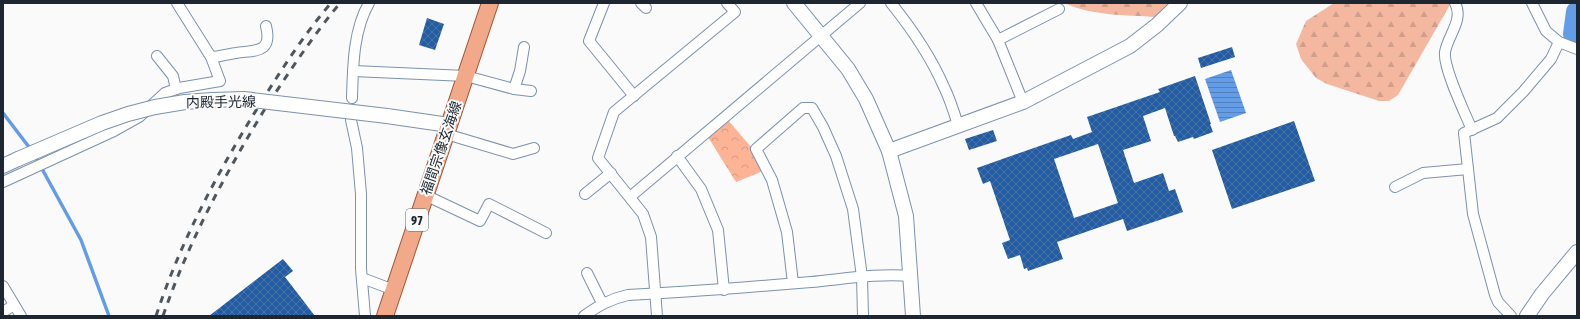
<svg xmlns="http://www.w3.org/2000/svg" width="1580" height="319" font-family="'Asap Condensed','Noto Sans JP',sans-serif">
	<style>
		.forest { fill: url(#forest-firs) }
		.park { fill: url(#park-crowns) }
		.water { fill: url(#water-rules) }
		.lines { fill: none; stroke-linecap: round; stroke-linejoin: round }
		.stream { stroke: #639de8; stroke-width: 3.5 }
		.river { stroke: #639de8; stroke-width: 22 }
		.building { fill: url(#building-cross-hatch); fill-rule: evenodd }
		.street-casing { stroke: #7c91ad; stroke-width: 12 }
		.secondary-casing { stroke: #7c91ad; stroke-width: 16 }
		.primary-casing { stroke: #a25637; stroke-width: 18 }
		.street { stroke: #fff; stroke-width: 10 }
		.secondary { stroke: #fff; stroke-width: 14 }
		.primary { stroke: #f2a989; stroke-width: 16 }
		.rail { stroke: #4e565e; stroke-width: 3; stroke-dasharray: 7 7; stroke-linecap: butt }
		.secondary-bridge-casing { stroke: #7c91ad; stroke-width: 16; stroke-linecap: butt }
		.secondary-bridge { stroke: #fff; stroke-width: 14 }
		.labels { text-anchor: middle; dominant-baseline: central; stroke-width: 4; stroke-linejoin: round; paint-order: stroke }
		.shield { fill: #f9faf9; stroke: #5f666d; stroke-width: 1 }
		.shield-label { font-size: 13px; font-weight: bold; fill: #1d2631 }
		.street-label { font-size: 14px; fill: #1d2631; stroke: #f9faf9 }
	</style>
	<defs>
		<pattern id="forest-firs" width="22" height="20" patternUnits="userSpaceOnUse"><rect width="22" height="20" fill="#f4b8a1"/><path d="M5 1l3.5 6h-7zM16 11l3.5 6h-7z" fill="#d19e8b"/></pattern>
		<pattern id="park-crowns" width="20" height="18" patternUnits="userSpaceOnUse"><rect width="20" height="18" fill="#fdb395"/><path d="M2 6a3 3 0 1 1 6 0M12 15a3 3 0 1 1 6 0" fill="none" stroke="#d89a81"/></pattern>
		<pattern id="water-rules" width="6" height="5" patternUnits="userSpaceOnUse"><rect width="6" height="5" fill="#639de8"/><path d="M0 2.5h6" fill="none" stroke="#5180bd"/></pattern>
		<pattern id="building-cross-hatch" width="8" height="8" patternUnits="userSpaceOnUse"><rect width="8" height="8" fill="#235ca1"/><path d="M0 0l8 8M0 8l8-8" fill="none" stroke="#4974a9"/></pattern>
	</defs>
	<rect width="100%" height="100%" fill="#f9faf9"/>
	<g class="forest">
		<path d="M1064 3H1169L1156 17C1126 15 1093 16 1064 3Z"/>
		<polygon points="1334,3 1451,3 1398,95 1389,101 1379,101 1327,84 1316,78 1301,59 1296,44 1306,21"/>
	</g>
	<polygon class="park" points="728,120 751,147 763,171 736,182 708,137"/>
	<polygon class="water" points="1231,70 1246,113 1220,122 1205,79"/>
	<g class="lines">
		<g class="stream">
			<polyline points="3,113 32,151"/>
			<polyline points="35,156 81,240 109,316"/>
		</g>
		<polyline class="river" points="1574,34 1577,12"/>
	</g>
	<g class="building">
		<polygon points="427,18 444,24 435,50 419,45"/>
		<polygon points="1232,47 1235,57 1201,68 1198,58"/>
		<path d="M1195 76 1211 124H1210L1213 132 1194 139 1193 137 1178 142 1175 136H1174L1165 108 1143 116 1151 141 1123 150 1134 183 1163 173 1169 191 1175 189 1183 212 1127 231 1123 219 1057 242 1063 259 1028 271 1027 268 1024 269 1020 255 1008 259 1002 243 1010 240 990 181 983 184 977 168 1071 135 1073 139 1092 132 1087 117 1160 92 1158 89ZM1098 144 1118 203 1074 218 1054 159Z"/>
		<polygon points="1294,121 1315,181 1232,209 1212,150"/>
		<polygon points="993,130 997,141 969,150 965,139"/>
		<polygon points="283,259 293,271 285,277 315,316 209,316"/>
	</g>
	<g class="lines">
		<defs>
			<g id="street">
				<polyline points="604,3 589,41 634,96"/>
				<polyline points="641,3 646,8"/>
				<path d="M891 3C912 29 931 57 944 87 950 99 954 112 958 125"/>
				<polyline points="976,3 998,40 1023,102"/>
				<path d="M1455 3C1464 20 1448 35 1445 52 1443 68 1465 113 1472 130"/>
				<polyline points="1532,3 1546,31 1559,42 1577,49"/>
				<polyline points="998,40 1059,9"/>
				<polyline points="157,56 173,76 176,89"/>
				<path d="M211 57C220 57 227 54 236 53 254 50 273 54 266 26"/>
				<polyline points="353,71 466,76 514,89 531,91"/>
				<polyline points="514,89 520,71 524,47"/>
				<path d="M352 98C353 67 353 31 369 3"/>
				<polyline points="351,120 357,148 361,194 361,269 365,316"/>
				<polyline points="446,134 513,154 534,148"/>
				<polyline points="677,156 701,189 718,230 724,290"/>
				<polyline points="3,182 114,131 139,117 165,93 179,88 220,81 211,57 177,3"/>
				<polyline points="1395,187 1423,173 1468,169"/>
				<polyline points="585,194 611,173"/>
				<polyline points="425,195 480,221 489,204 546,233"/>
				<polyline points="630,197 860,3"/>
				<polyline points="587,273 602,303"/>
				<polyline points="362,278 394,290"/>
				<polyline points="793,283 787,232 772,180 756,149 803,108 812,108 823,127 836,156 853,209 862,277 863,316"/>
				<polyline points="3,286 21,316"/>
				<polyline points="3,312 14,305"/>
				<path d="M584 316C598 306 610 299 628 295 689 292 750 287 811 282 844 279 878 273 911 276"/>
				<polyline points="657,316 651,237 643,214 598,158 614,112 735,12 727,3"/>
				<polyline points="1511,316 1498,302 1495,295 1473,214 1464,133 1497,118 1523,92 1551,59 1559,42"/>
			</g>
			<g id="secondary">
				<polyline points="794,3 848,69 866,99 889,151 906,216 913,316"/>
				<polyline points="387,116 449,125"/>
				<polyline points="889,151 1023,102 1130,46 1157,25 1180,3"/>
				<polyline points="3,166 18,159"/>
				<polyline points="1527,316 1542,294 1577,252"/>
			</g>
			<polyline id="primary" points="385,316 490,3"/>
		</defs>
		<use href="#street" class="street-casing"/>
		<use href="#secondary" class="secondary-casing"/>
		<use href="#primary" class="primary-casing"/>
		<use href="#street" class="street"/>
		<use href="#secondary" class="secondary"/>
		<use href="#primary" class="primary"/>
		<g class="rail">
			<path d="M156 316C179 246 213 181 252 117 276 78 301 38 331 3"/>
			<path d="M163 316C188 243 223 178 263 112 287 75 312 37 340 3"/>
		</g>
		<defs>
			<polyline id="secondary-bridge" points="18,159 102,123 128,114 155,107 185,102 212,100 244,99 387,116"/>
		</defs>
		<use href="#secondary-bridge" class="secondary-bridge-casing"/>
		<use href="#secondary-bridge" class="secondary-bridge"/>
	</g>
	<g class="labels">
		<rect class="shield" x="406" y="209" width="22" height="22" rx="3"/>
		<g class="shield-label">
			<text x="417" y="220">97</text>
		</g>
		<g class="street-label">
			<text transform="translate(221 102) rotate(-1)">内殿手光線</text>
			<text transform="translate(441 148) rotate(-71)">福間宗像玄海線</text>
		</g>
	</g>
	<rect width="1580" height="319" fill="none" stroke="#1d2631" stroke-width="8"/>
</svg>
